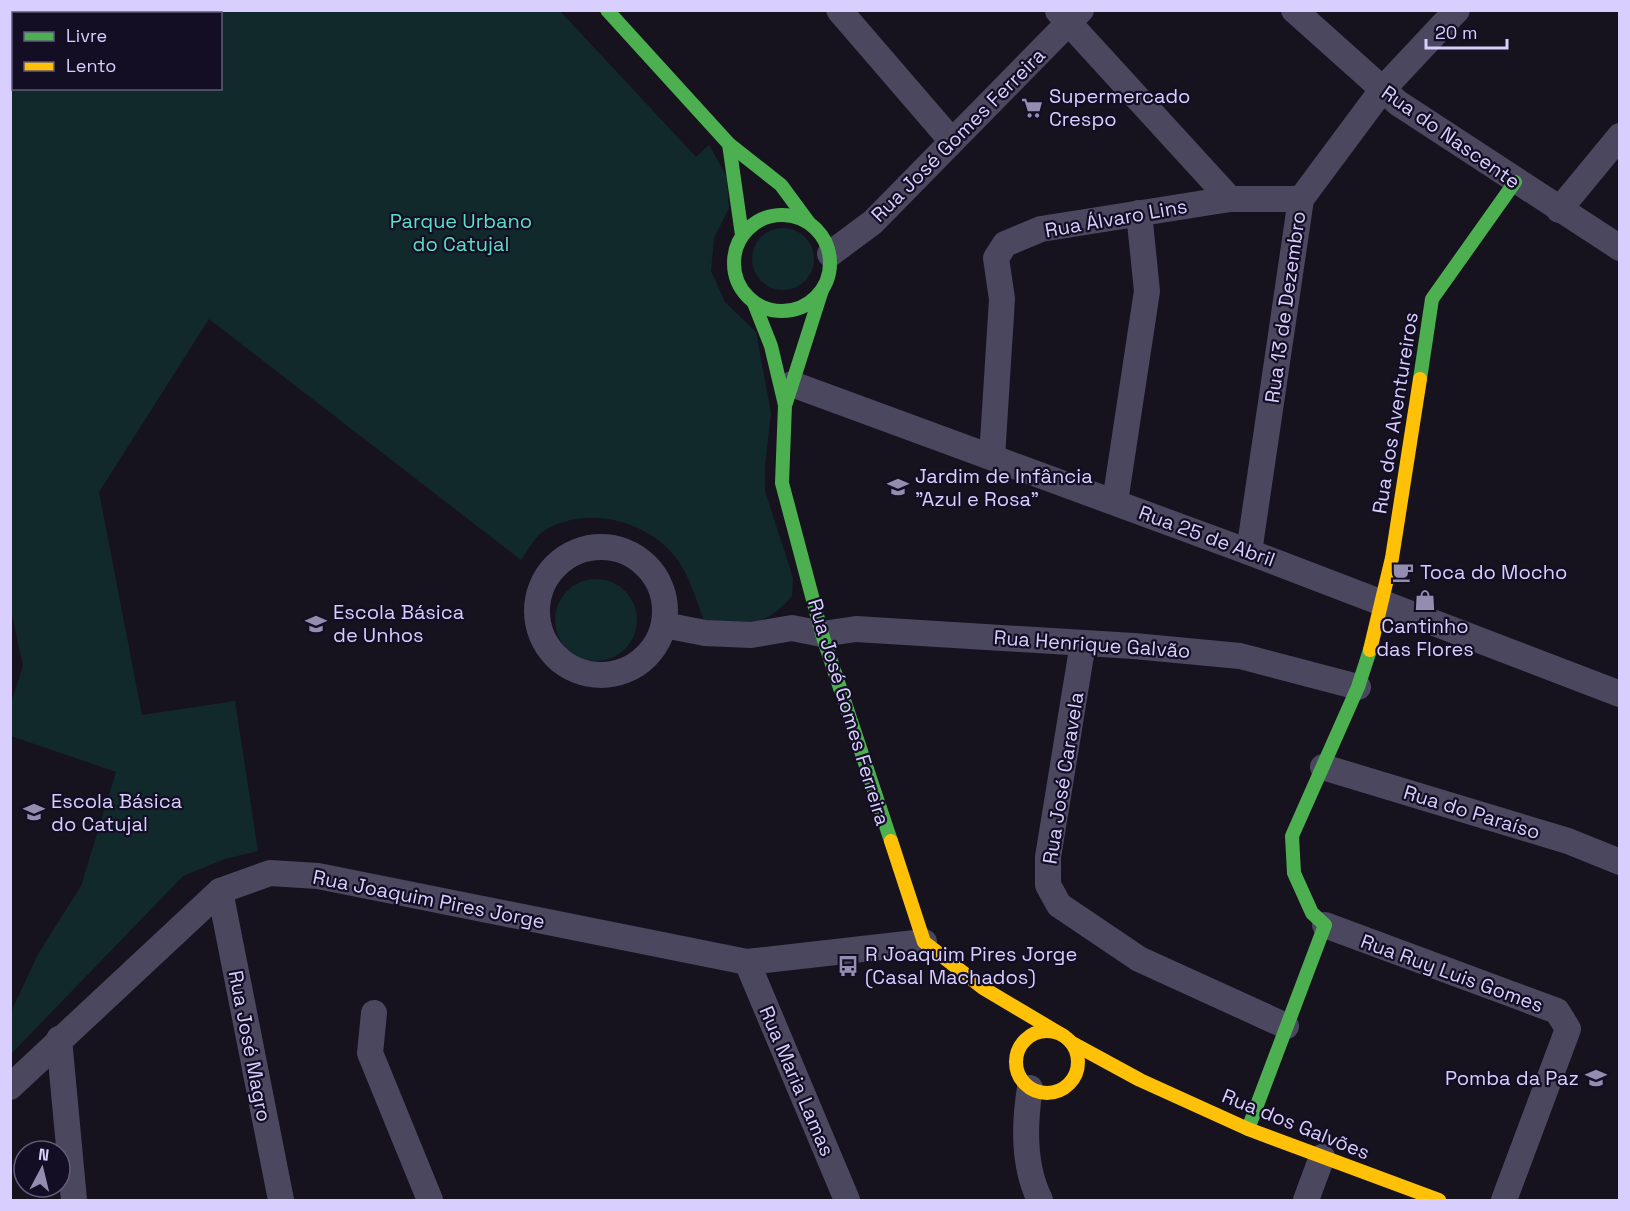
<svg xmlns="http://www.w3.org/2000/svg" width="1630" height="1211" font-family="'Space Grotesk',sans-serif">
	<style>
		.green { fill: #12292b }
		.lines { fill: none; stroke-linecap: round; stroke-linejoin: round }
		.street { stroke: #4a475f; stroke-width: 26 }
		.fast { stroke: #4caf50; stroke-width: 14 }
		.slow { stroke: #ffc107; stroke-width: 14 }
		.labels { text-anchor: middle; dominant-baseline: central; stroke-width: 4.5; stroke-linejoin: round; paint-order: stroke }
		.poi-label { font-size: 20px; fill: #d8cfff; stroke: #130e23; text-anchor: start }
		.street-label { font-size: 20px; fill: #d8cfff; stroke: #130e23 }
		.park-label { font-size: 20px; fill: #5ae0c8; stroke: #130e23 }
	</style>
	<rect width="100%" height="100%" fill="#16131e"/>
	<g class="green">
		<path d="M24 10 560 11 696 157 709 145 727 177 729 208 714 238 711 271 725 302 756 332 771 413 765 466V491L793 578 792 596C762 631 746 622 704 620 695 597 689 573 673 554 644 520 588 506 547 529 535 535 529 549 521 560L209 319 99 492 142 715 235 701 258 851 225 859 183 876 11 1054V1012L38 954 81 886 116 772 11 736V703L23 666 11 610V16L13 15 14 88H220V14L17 13Z"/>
		<circle cx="783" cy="259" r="31"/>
		<circle cx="596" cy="620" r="41"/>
	</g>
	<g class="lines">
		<g class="street">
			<polyline points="839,10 951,140"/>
			<polyline points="1294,10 1398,103 1620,248"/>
			<polyline points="1058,11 1230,199"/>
			<polyline points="1559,210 1620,136"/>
			<polyline points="830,254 873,222 1081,10"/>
			<polyline points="792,384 1249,552 1620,694"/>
			<polyline points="992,457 1002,299 996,258 1005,244 1041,229 1230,199 1301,199"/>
			<polyline points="1115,502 1147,291 1139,213"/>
			<circle cx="601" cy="611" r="64"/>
			<polyline points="1249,552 1301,199 1382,90 1457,10"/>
			<polyline points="664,625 705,633 751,635 792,628 822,634 856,629 1134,646 1240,656 1358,687"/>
			<polyline points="1083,643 1048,857 1048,885 1059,905 1139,959 1286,1026"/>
			<polyline points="1323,767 1568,841 1620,862"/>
			<polyline points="220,891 281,1200"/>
			<polyline points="1325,925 1557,1011 1568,1029 1504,1200"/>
			<polyline points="747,962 847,1200"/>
			<polyline points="374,1013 370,1053 430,1200"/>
			<polyline points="59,1039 74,1200"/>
			<polyline points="10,1087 220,891 270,873 318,876 747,962 924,942"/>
			<path d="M1030 1088C1024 1125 1023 1166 1040 1200"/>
			<polyline points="1306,1200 1322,1157"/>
		</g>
		<g class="fast">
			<polyline points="607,10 729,144 781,185 809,223"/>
			<polyline points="729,144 742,235"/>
			<circle cx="782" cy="263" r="48"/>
			<polyline points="754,303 771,346 785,405 782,483 822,634 891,841"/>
			<polyline points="1420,379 1432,299 1515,182"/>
			<polyline points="786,403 822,290"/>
			<polyline points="1248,1129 1325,925 1312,913 1294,873 1292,836 1358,687 1370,650"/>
		</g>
		<g class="slow">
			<polyline points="1370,650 1392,558 1420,379"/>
			<polyline points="891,841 924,942 983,988 1057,1032"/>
			<circle cx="1047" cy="1062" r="31"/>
			<polyline points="1072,1043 1140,1080 1248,1129 1439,1200"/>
		</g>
	</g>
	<defs>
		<symbol id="supermarket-bare" viewBox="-9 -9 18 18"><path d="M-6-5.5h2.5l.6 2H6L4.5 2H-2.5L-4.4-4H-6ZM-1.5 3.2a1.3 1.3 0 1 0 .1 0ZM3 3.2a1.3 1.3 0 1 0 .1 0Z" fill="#948db0" stroke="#130e23" stroke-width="2.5" paint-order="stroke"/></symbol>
		<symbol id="school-bare" viewBox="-9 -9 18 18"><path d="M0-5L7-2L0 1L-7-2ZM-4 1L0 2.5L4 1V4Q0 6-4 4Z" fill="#948db0" stroke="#130e23" stroke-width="2.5" paint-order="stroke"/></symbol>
		<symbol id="cafe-bare" viewBox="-9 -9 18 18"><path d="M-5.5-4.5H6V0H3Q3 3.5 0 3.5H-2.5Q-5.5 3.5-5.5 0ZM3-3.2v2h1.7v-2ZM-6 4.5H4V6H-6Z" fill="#948db0" stroke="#130e23" stroke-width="2.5" paint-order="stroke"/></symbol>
		<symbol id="shop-bare" viewBox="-9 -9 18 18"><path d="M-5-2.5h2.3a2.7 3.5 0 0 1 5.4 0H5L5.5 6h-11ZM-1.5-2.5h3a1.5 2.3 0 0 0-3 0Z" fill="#948db0" stroke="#130e23" stroke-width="2.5" paint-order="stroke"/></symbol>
		<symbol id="bus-bare" viewBox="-9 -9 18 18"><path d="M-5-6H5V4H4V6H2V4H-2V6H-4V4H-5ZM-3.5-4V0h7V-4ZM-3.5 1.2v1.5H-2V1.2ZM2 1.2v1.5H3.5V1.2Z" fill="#948db0" stroke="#130e23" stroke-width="2.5" paint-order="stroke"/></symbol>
	</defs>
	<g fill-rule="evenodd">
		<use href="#supermarket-bare" x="1017" y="93" width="30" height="30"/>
		<use href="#school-bare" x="883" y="472" width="30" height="30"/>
		<use href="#cafe-bare" x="1388" y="557" width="30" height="30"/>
		<use href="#shop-bare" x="1410" y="585" width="30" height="30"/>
		<use href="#school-bare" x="301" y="609" width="30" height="30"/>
		<use href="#school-bare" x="19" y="797" width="30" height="30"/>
		<use href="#bus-bare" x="833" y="951" width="30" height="30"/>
		<use href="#school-bare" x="1581" y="1063" width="30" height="30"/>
	</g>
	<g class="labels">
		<g class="poi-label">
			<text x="1049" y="96">Supermercado<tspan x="1049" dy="23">Crespo</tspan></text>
			<text x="915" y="476">Jardim de Infância<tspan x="915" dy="23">"Azul e Rosa"</tspan></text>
			<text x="1420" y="572">Toca do Mocho</text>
			<text x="333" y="612">Escola Básica<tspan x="333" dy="23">de Unhos</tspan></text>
			<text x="1425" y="626" text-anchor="middle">Cantinho<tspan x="1425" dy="23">das Flores</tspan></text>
			<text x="51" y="801">Escola Básica<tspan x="51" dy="23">do Catujal</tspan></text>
			<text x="865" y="954">R Joaquim Pires Jorge<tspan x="865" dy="23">(Casal Machados)</tspan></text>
			<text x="1579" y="1078" text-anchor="end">Pomba da Paz</text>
		</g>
		<g class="street-label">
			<text transform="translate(958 135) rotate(-45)">Rua José Gomes Ferreira</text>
			<text transform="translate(1451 137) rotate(35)">Rua do Nascente</text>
			<text transform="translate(1116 218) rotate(-10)">Rua Álvaro Lins</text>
			<text transform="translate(1285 307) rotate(-82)">Rua 13 de Dezembro</text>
			<text transform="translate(1395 413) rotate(-81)">Rua dos Aventureiros</text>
			<text transform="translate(1207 536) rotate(20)">Rua 25 de Abril</text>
			<text transform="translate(1092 644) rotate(4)">Rua Henrique Galvão</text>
			<text transform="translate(849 712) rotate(73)">Rua José Gomes Ferreira</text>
			<text transform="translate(1063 778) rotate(-81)">Rua José Caravela</text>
			<text transform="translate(1472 812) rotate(17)">Rua do Paraíso</text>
			<text transform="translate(429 899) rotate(11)">Rua Joaquim Pires Jorge</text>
			<text transform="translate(1452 973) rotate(20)">Rua Ruy Luis Gomes</text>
			<text transform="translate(250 1046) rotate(79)">Rua José Magro</text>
			<text transform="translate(797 1081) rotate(67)">Rua Maria Lamas</text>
			<text transform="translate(1296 1124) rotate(22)">Rua dos Galvões</text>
		</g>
		<g class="park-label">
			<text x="461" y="221">Parque Urbano<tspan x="461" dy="23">do Catujal</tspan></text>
		</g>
	</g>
	<rect width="1630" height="1211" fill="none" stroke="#d8cfff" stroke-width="24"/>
	<rect x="12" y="12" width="210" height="78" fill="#130e23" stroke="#625b7b" stroke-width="1.5"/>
	<rect x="24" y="32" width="30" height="9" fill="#4caf50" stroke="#625b7b" stroke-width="1.5"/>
	<text x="66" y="42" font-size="18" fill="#d8cfff">Livre</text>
	<rect x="24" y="62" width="30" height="9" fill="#ffc107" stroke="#625b7b" stroke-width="1.5"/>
	<text x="66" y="72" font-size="18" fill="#d8cfff">Lento</text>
	<g transform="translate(42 1169) rotate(7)"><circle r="28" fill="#130e23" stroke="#625b7b" stroke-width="1.5"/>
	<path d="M0-4.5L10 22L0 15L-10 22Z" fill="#948db0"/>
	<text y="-9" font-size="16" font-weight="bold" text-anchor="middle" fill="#d8cfff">N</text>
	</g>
	<path d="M1426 39v9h81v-9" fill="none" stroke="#d8cfff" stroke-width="3"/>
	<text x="1435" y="39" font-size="18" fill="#d8cfff" stroke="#130e23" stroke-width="4.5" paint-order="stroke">20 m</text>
</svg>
